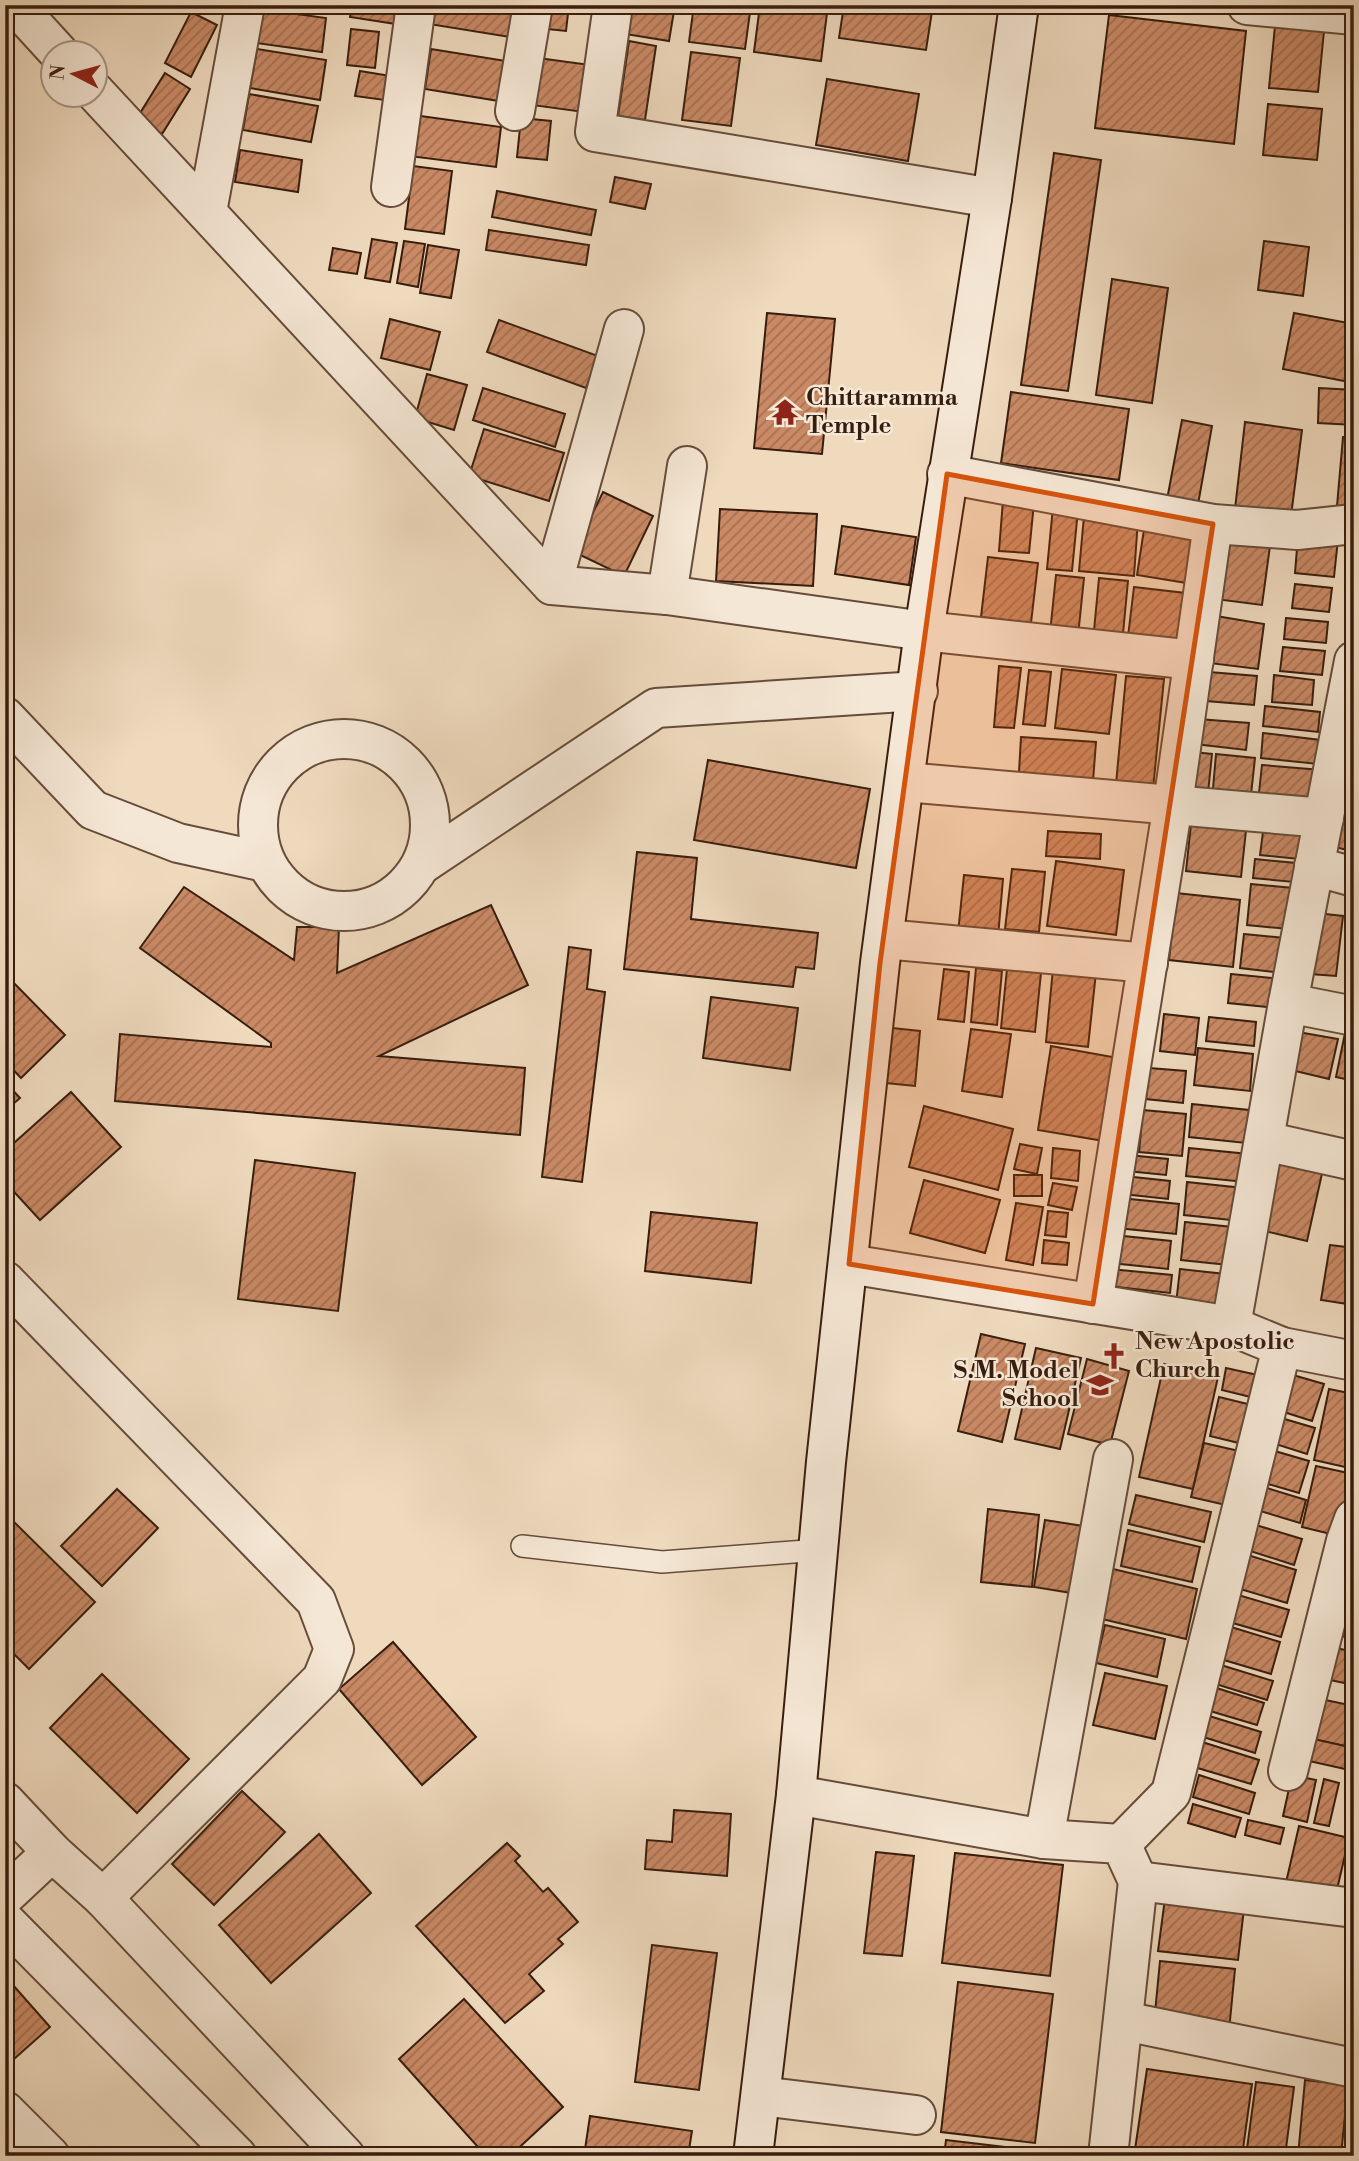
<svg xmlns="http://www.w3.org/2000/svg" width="1359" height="2161" font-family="'Libre Bodoni',serif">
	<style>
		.building { fill: url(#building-hatch); stroke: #381d0e; stroke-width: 2 }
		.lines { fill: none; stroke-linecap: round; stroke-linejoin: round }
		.lane-casing { stroke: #664c3a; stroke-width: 24 }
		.street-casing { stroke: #664c3a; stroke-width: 42 }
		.secondary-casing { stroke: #381d0e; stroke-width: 42 }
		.lane { stroke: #f5e7d5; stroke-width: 21 }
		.street { stroke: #f5e7d5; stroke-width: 38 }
		.secondary { stroke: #f5e7d5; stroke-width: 38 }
		.marked { fill: #d6530c; fill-opacity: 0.2; stroke: #d6530c; stroke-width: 5; stroke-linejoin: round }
		.labels { text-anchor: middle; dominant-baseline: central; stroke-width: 5; stroke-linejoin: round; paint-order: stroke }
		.poi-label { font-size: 24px; font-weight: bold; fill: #381d0e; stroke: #f5e7d5; text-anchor: start }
	</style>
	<defs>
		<pattern id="building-hatch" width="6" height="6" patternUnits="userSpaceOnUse" patternTransform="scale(1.75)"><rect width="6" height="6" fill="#ca8a66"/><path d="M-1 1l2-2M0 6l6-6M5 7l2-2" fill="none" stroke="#a57052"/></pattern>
	</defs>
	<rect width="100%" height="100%" fill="#efdabe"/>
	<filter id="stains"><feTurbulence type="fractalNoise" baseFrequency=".00286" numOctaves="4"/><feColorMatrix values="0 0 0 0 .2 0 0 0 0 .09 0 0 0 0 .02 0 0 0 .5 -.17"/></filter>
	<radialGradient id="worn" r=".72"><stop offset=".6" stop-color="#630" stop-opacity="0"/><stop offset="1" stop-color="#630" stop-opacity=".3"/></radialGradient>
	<g class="building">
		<polygon points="266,5 324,5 323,12"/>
		<polygon points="352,5 400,5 396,24 350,17"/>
		<polygon points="432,5 527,5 522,39 429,24"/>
		<polygon points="540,5 569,5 566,31 538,28"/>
		<polygon points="617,5 675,5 669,41 613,32"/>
		<polygon points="694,5 751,5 745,49 689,42"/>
		<polygon points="760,5 828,5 821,61 754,52"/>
		<polygon points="844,5 933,5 926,50 839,38"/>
		<polygon points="260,9 326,18 322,52 256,43"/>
		<polygon points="191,12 217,25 191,77 165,63"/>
		<polygon points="1109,15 1246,31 1234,144 1095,128"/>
		<polygon points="1275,26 1324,31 1318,92 1269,88"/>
		<polygon points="351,29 379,32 375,68 347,65"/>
		<polygon points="629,41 656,46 645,120 618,116"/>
		<polygon points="257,49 326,60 320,100 250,88"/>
		<polygon points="431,49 506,61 499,101 425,89"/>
		<polygon points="691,52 740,58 731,126 682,120"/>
		<polygon points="538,58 598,66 591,113 532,105"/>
		<polygon points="360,71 403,78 399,102 355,96"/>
		<polygon points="165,73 190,89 162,134 137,118"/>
		<polygon points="827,79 919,94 908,161 816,145"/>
		<polygon points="249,94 318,106 311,142 243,130"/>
		<polygon points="1268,104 1322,109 1317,160 1263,155"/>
		<polygon points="406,114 501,127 496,167 401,155"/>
		<polygon points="521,118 551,121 547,160 517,157"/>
		<polygon points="240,150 302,160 298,192 235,182"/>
		<polygon points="1054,153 1101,160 1068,391 1021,385"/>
		<polygon points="413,166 452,171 444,234 405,229"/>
		<polygon points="615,177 651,184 645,209 610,202"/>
		<polygon points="497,191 596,210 591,235 492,217"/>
		<polygon points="489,230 589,245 586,265 486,250"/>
		<polygon points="372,239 397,243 390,282 365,278"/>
		<polygon points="404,241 425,244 418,287 397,283"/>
		<polygon points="1264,241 1309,247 1303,296 1258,290"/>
		<polygon points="428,245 459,250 451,298 420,293"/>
		<polygon points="333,248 361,253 357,274 329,270"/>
		<polygon points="1112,279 1168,288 1152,403 1096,395"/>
		<polygon points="767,313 835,319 822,454 754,448"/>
		<polygon points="1294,313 1354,324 1354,383 1283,369"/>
		<polygon points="390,319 440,332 430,370 381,358"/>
		<polygon points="499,320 598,356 586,388 487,352"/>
		<polygon points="427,374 467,385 454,430 415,418"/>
		<polygon points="483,388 565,414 555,447 473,420"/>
		<polygon points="1319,388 1354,390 1354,425 1318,423"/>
		<polygon points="1011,392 1129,409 1119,480 1001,463"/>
		<polygon points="1182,420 1212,426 1197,510 1166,505"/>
		<polygon points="1245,422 1302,430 1291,516 1235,509"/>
		<polygon points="484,429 564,453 549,501 469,476"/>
		<polygon points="1343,437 1354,437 1354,507 1337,506"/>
		<polygon points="603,492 653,516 624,576 574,552"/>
		<polygon points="1003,500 1034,503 1029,553 999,551"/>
		<polygon points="1053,507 1078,510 1072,571 1047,569"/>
		<polygon points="720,509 817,514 813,586 716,581"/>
		<polygon points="1084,516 1138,520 1134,576 1079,571"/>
		<polygon points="1145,523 1207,532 1199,585 1137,575"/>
		<polygon points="842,526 916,537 909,585 835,574"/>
		<polygon points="1298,536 1338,539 1334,577 1295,573"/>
		<polygon points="1214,540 1270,546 1262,605 1207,598"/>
		<polygon points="988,557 1038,563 1031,623 981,617"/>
		<polygon points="1056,575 1084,578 1078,636 1050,633"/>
		<polygon points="1099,578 1128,581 1122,644 1093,641"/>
		<polygon points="1295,584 1332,588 1329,612 1292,608"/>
		<polygon points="1134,587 1194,594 1187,652 1127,645"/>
		<polygon points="1216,616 1264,624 1258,669 1209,663"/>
		<polygon points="1286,618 1328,622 1326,643 1284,639"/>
		<polygon points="1283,647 1325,651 1322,675 1280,671"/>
		<polygon points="999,666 1021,668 1014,728 994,727"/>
		<polygon points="1062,669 1116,675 1109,734 1055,728"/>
		<polygon points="1029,670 1051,672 1045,726 1023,724"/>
		<polygon points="1209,672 1257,676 1254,705 1206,701"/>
		<polygon points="1274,675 1314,680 1312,705 1272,702"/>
		<polygon points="1126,676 1164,679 1152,799 1115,795"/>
		<polygon points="1265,706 1320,712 1318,732 1263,726"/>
		<polygon points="1198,719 1249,723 1246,750 1195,744"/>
		<polygon points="1263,733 1320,740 1318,764 1261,758"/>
		<polygon points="1021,737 1096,742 1092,794 1018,789"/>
		<polygon points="1193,752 1212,754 1208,793 1189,791"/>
		<polygon points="1216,754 1255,758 1250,804 1212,800"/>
		<polygon points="708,760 870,789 856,868 694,840"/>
		<polygon points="1262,765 1321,770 1317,807 1258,802"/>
		<polygon points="1344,765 1354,767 1354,811 1336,808"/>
		<polygon points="1192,815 1247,821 1241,877 1186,871"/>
		<polygon points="1336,816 1354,821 1354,852 1328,845"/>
		<polygon points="1264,824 1303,828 1299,859 1260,855"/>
		<polygon points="1048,831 1101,834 1100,859 1046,856"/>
		<polygon points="637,852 697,858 691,919 818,933 814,969 796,967 793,987 624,969"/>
		<polygon points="1255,859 1296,863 1294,882 1253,878"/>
		<polygon points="1056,861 1124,870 1116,935 1047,926"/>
		<polygon points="1012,869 1045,872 1039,932 1005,929"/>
		<polygon points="964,875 1003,879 998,937 958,933"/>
		<polygon points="1251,884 1293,888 1289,929 1247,925"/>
		<polygon points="184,887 294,960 297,927 339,927 337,973 491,905 528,985 379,1056 525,1068 520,1135 115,1101 120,1034 271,1047 271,1043 140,948"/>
		<polygon points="1176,893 1240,900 1233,967 1169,960"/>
		<polygon points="1316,913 1343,916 1336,976 1310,974"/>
		<polygon points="1351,923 1354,923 1354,985 1346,984"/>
		<polygon points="1244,934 1295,939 1291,974 1240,968"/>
		<polygon points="569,947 591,950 587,989 605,992 582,1182 542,1177"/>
		<polygon points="1054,958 1097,963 1088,1047 1046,1042"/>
		<polygon points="1008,959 1042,963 1035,1032 1001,1028"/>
		<polygon points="976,968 1002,971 997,1025 971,1022"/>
		<polygon points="944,969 969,972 964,1022 938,1019"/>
		<polygon points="5,974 65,1035 21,1078 5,1061"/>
		<polygon points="1231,974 1281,979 1278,1008 1228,1003"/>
		<polygon points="711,997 798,1008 790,1070 703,1058"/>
		<polygon points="1164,1014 1199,1018 1195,1055 1160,1051"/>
		<polygon points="1209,1017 1256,1022 1254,1046 1206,1041"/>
		<polygon points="892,1028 920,1031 915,1086 886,1083"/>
		<polygon points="971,1029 1011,1034 1002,1097 962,1091"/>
		<polygon points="1298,1032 1338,1039 1329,1079 1291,1070"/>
		<polygon points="1345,1033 1354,1035 1354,1081 1336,1077"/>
		<polygon points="1051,1046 1118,1058 1104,1141 1038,1130"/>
		<polygon points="1198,1048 1253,1054 1250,1091 1194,1085"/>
		<polygon points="1149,1068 1186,1071 1183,1103 1146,1099"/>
		<polygon points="5,1082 20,1098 5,1111"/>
		<polygon points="71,1092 121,1147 40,1220 5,1182 5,1151"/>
		<polygon points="1192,1104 1249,1110 1246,1143 1189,1137"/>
		<polygon points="924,1106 1013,1129 998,1190 909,1167"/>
		<polygon points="1143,1110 1186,1114 1182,1156 1139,1152"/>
		<polygon points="1020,1144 1042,1148 1037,1174 1014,1169"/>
		<polygon points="1053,1148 1080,1151 1078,1181 1051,1178"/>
		<polygon points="1189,1148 1248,1154 1245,1182 1186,1176"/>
		<polygon points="1128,1155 1168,1159 1166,1175 1127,1171"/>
		<polygon points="1275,1158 1323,1169 1307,1241 1260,1230"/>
		<polygon points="255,1160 355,1173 338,1311 238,1299"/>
		<rect x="1014" y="1175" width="28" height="21"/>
		<polygon points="1124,1176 1170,1181 1168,1199 1123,1194"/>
		<polygon points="924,1180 1000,1200 985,1253 910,1233"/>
		<polygon points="1187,1182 1243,1188 1240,1221 1184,1215"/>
		<polygon points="1053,1183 1077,1187 1072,1210 1048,1205"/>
		<polygon points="1120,1198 1179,1204 1176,1234 1117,1228"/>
		<polygon points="1016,1203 1043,1207 1033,1265 1006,1260"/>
		<polygon points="1048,1211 1068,1213 1066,1237 1045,1235"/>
		<polygon points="651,1212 757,1223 751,1283 645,1271"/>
		<polygon points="1185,1222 1232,1227 1228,1265 1181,1260"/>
		<polygon points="1114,1235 1171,1241 1168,1269 1111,1263"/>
		<polygon points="1044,1240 1069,1243 1067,1265 1042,1263"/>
		<polygon points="1330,1245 1354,1248 1354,1305 1321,1300"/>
		<polygon points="1110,1269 1172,1275 1170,1293 1108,1286"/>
		<polygon points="1180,1269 1225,1274 1221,1309 1176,1304"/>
		<polygon points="981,1334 1025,1344 1002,1442 958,1431"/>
		<polygon points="1036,1348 1081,1358 1060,1449 1015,1439"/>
		<polygon points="1087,1359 1129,1371 1110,1445 1068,1434"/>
		<polygon points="1164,1364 1218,1377 1193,1489 1139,1477"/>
		<polygon points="1226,1368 1267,1377 1263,1400 1222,1390"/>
		<polygon points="1279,1371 1324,1384 1312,1421 1268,1407"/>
		<polygon points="1329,1389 1354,1394 1354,1469 1314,1460"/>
		<polygon points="1219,1397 1260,1407 1251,1446 1210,1436"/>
		<polygon points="1271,1415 1315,1428 1307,1454 1263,1440"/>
		<polygon points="1204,1443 1239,1451 1226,1505 1191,1497"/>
		<polygon points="1261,1447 1309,1461 1299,1493 1251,1479"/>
		<polygon points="1316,1466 1353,1474 1339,1536 1302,1527"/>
		<polygon points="1254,1484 1306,1500 1300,1523 1247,1507"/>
		<polygon points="117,1489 158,1528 102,1586 61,1546"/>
		<polygon points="1136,1495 1211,1512 1204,1542 1129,1524"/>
		<polygon points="988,1509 1039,1515 1032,1587 981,1582"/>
		<polygon points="5,1513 95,1602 29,1669 5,1645"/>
		<polygon points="1045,1520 1096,1528 1084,1595 1034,1587"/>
		<polygon points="1246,1522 1302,1539 1294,1565 1238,1547"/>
		<polygon points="1128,1530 1200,1547 1192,1582 1121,1566"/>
		<polygon points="1238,1552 1296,1570 1287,1603 1227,1585"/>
		<polygon points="1113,1569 1197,1589 1186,1639 1102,1619"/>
		<polygon points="1228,1592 1289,1610 1281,1637 1219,1619"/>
		<polygon points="1344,1622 1354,1624 1354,1639 1341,1636"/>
		<polygon points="1218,1623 1280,1642 1271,1674 1207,1655"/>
		<polygon points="1105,1625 1165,1639 1157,1677 1096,1663"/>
		<polygon points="393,1642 476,1737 422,1785 339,1689"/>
		<polygon points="1332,1647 1354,1652 1354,1685 1325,1679"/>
		<polygon points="1208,1661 1273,1681 1267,1700 1203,1680"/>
		<polygon points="1105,1673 1167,1686 1155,1739 1093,1725"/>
		<polygon points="102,1674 189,1759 137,1813 50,1728"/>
		<polygon points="1207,1685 1264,1703 1257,1725 1200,1708"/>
		<polygon points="1316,1698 1354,1706 1354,1748 1307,1738"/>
		<polygon points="1206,1715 1261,1732 1255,1753 1200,1736"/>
		<polygon points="1305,1737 1354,1748 1354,1771 1300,1759"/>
		<polygon points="1199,1741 1259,1760 1251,1784 1191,1766"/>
		<polygon points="1199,1775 1255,1793 1249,1814 1193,1797"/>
		<polygon points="1292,1775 1316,1780 1307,1822 1283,1816"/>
		<polygon points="1324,1779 1339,1783 1329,1826 1314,1823"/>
		<polygon points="242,1791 285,1832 214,1905 172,1864"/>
		<polygon points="1193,1804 1241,1818 1235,1837 1188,1823"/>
		<polygon points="674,1810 731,1814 727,1876 645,1869 647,1840 672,1842"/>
		<polygon points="1248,1820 1284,1828 1280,1844 1245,1835"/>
		<polygon points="1299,1826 1349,1838 1335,1898 1285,1887"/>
		<polygon points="319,1834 371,1893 271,1983 219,1925"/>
		<polygon points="507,1843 520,1856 515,1861 543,1892 548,1888 578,1922 558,1939 563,1944 529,1974 544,1991 505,2023 416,1926"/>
		<polygon points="1354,1846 1354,1900 1342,1898"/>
		<polygon points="876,1852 914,1856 902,1956 864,1953"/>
		<polygon points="955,1853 1063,1865 1050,1976 942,1963"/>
		<polygon points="1166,1891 1245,1900 1238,1960 1158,1951"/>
		<polygon points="652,1945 717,1953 699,2090 635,2082"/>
		<polygon points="1160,1961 1235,1969 1229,2031 1154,2023"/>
		<polygon points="5,1976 50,2027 5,2067"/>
		<polygon points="958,1982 1053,1994 1035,2143 941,2132"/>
		<polygon points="464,1999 563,2107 510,2156 486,2156 399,2059"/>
		<polygon points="1147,2069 1252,2084 1242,2156 1134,2156"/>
		<polygon points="1305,2080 1348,2085 1341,2156 1298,2156"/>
		<polygon points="1256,2082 1294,2087 1285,2156 1246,2156"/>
		<polygon points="590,2116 692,2131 688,2156 584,2156"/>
		<polygon points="946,2140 1064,2154 1064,2156 944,2156"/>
	</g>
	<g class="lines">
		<defs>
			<polyline id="lane" points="522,1546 662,1562 819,1550"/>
			<g id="street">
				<polyline points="15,5 58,52"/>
				<polyline points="613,5 595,132 992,198"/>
				<polyline points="1247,5 1354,15"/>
				<polyline points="94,91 552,585 667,595 924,631 1194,660"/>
				<polyline points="515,111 533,5"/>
				<polyline points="391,187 416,5"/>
				<polyline points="207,212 245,5"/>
				<polyline points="947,474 1213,524 1297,530 1354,524"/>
				<polyline points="552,585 624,329"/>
				<polyline points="667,595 687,466"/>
				<polyline points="5,717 93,810 178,843 265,862"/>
				<circle cx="344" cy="825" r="86"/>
				<polyline points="905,782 1324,818"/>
				<polyline points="421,865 656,708 918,691"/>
				<polyline points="1314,866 1354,877"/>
				<polyline points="884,939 1148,963"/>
				<polyline points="1288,1003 1354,1016"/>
				<polyline points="1264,1141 1354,1161"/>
				<polyline points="849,1264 1231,1326 1282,1347 1354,1361"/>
				<polyline points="5,1281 316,1601 334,1649 322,1679 103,1898"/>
				<polyline points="1093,1304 1173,804 1213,524"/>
				<polyline points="1231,1326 1288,1003 1354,661"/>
				<polyline points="1288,1771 1346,1541 1354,1519"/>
				<polyline points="796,1795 1044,1839 1121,1844 1138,1881 1108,2156"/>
				<polyline points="5,1802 52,1852 103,1898 345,2156"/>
				<polyline points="1044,1839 1113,1459"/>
				<polyline points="1121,1844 1171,1793 1282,1347"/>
				<polyline points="1138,1881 1354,1908"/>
				<polyline points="5,1896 52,1852"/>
				<polyline points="5,1921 237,2156"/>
				<polyline points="1124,2021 1354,2068"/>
				<polyline points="761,2096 916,2115"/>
				<polyline points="5,2111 50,2156"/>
			</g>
			<polyline id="secondary" points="753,2156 796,1795 826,1462 880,963 924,631 992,198 1019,5"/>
		</defs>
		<use href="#lane" class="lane-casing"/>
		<use href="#street" class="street-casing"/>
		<use href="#secondary" class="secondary-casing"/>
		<use href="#lane" class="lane"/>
		<use href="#street" class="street"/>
		<use href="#secondary" class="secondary"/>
	</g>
	<path class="marked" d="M947 474 1213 524 1093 1304 849 1264 880 963Z"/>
	<defs>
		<symbol id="temple-bare" viewBox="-9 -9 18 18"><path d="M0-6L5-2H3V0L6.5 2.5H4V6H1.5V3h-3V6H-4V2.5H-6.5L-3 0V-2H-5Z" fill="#8f2418" stroke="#f5e7d5" stroke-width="2.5" paint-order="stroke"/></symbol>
		<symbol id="church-bare" viewBox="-9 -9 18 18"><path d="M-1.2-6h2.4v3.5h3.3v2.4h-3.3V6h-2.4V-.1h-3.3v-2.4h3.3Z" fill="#8f2418" stroke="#f5e7d5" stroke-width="2.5" paint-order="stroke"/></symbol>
		<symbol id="school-bare" viewBox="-9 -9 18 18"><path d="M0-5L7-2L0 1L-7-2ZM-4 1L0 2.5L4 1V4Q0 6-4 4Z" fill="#8f2418" stroke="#f5e7d5" stroke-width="2.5" paint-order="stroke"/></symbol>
	</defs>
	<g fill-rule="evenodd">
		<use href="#temple-bare" x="766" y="393" width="38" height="38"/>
		<use href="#church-bare" x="1095" y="1337" width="38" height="38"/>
		<use href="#school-bare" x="1081" y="1366" width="38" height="38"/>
	</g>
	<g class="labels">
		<g class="poi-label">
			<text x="806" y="398">Chittaramma<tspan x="806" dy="28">Temple</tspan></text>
			<text x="1135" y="1342">New Apostolic<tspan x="1135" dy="28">Church</tspan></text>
			<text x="1079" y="1371" text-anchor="end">S.M. Model<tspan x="1079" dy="28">School</tspan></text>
		</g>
	</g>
	<rect width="1359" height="2161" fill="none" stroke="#efdabe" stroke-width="28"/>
	<rect x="7" y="7" width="1345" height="2147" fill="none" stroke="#381d0e" stroke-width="3.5"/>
	<rect x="14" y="14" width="1331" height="2133" fill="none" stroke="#381d0e" stroke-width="2"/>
	<g transform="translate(74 74) rotate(276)"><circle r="33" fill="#f5e7d5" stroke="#a99685" stroke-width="2"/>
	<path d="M0-5L12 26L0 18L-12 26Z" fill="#8f2418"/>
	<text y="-10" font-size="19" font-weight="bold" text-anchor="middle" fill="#381d0e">N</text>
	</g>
	<rect width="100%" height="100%" filter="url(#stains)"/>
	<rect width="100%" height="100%" fill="url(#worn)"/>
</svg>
